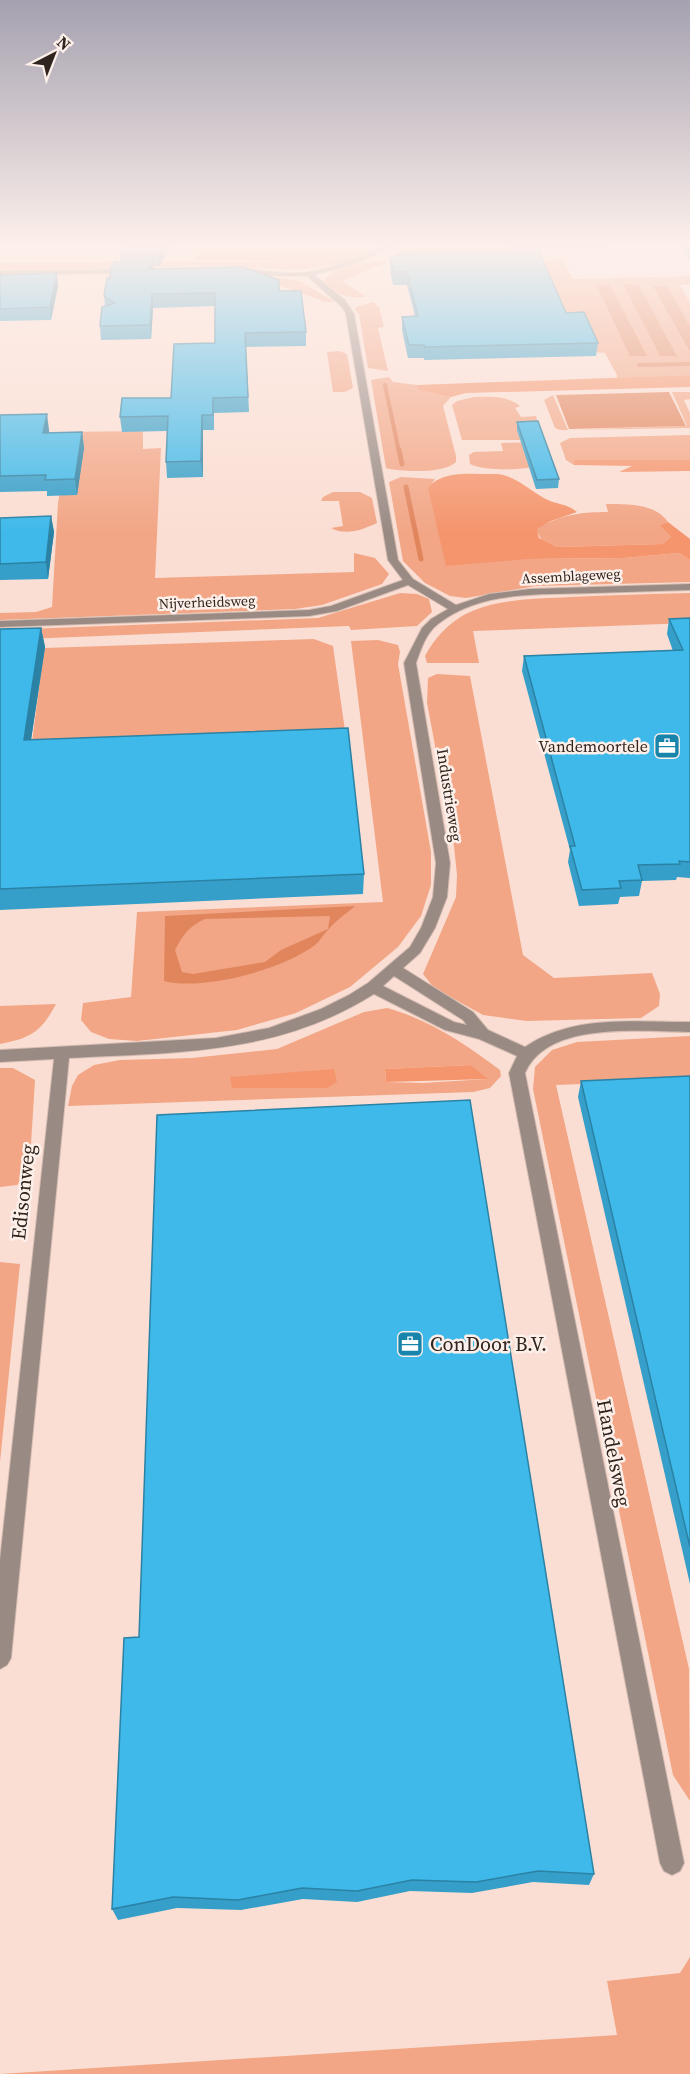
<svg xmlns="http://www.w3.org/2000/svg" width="690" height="2074" font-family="'Source Serif 4',serif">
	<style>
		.green { fill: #f2a686; fill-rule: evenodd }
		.forest { fill: #f4956d }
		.water { fill: #e1855d; fill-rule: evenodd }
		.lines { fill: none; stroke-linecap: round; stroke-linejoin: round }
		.stream-far1 { stroke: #e1855d; stroke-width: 4 }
		.stream { stroke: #e1855d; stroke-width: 5 }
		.minor-casing { stroke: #d6bdb2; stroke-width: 2 }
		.minor { fill: #998a84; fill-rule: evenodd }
		.wall { fill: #359fc9 }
		.shaded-wall { fill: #2b82a4 }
		.building { fill: #3eb9ea; stroke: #2b82a4; stroke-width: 1.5 }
		.labels { text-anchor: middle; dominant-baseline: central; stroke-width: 5; stroke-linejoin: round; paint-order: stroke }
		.far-street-label { font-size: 14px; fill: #30241e; stroke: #fdefe9 }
		.poi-label { font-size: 16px; fill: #30241e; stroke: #fdefe9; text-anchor: end }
		.street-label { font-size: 16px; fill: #30241e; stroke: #fdefe9 }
		.near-street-label { font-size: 20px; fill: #30241e; stroke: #fdefe9 }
		.near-poi-label { font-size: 20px; fill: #30241e; stroke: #fdefe9; text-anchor: start }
	</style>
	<rect width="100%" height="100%" fill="#faded3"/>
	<g class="green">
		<polygon points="212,243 308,243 314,244 216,247"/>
		<path d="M365 245 371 250C314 280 275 266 215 266 143 267 72 269 0 271V263L329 260Z"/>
		<path d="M563 260 573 279 690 276V285H680L690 303V326L667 286H654L690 352V375L617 378V375L605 353 594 352 562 318 538 261ZM624 285H639L677 356Z"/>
		<path d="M389 261 342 281 366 297C349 299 334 294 324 281 334 264 371 262 389 261Z"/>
		<polygon points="241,272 300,281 335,302 326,302"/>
		<polygon points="373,302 379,307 384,327 378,328 388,371 368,368 359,314 355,310 356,307"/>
		<polygon points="339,351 347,354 353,388 345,392 333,392 327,352"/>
		<path d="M389 377 393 382 417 385 420 390 451 397 443 406 456 456V462C445 474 401 472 386 468L371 380Z"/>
		<polygon points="672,392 690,392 690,399 684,400 690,413 690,428 560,430 555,428 544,400 553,395 568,430 687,426"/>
		<path d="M474 397C490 397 506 395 520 406L515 408 521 417 536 416 542 440H462L452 405 457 401Z"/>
		<polygon points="143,431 143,449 161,448 155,578 354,572 354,553 375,558 389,574 382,584 322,605 295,609 0,620 0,613 36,612 52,607 58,503 70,432"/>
		<polygon points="690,435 690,460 574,460 574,465 566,460 560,443 570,438"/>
		<path d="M544 442 551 458C541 472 485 472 470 464L469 455 474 452 503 451 501 443Z"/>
		<polygon points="401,477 435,479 428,489 527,559 624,558 679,553 690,560 690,582 536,586 466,598 450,596 425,583 403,561 389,482"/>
		<path d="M333 492H360L372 498 377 523C362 530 346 536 331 528L343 526 339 501H321L323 497Z"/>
		<path d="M606 504C627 504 655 503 668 522L659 525 671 537 662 544 557 547 541 539 536 529C561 515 579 512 608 512Z"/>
		<polygon points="400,593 417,594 429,599 432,612 417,626 351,630 349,626 0,640 0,630 318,618"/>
		<path d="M690 593V623L473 631 479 663H427L425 656C434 639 446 626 462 616 493 598 536 599 570 597 610 595 650 594 690 593Z"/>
		<polygon points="314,639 333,646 347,745 30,758 44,648"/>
		<polygon points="378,640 398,645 400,652 398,664 431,852 431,885 421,916 398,947 350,987 296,1013 237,1030 137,1041 109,1039 91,1032 81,1020 83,1003 131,997 137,912 383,902 351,641"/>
		<polygon points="437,674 470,676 523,955 554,978 652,973 660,994 659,1006 641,1018 527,1021 483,1015 434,988 423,974 456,897 457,875 454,846 427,703 428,678"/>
		<path d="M56 1004C41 1032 31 1038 0 1044V1006Z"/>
		<path d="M387 1008C428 1019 467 1045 500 1070L501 1076 490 1088 473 1092 68 1106 72 1086 78 1075 94 1065 120 1060 192 1058 277 1049 364 1012ZM471 1065 487 1079 423 1083 386 1082 385 1069Z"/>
		<polygon points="690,1036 690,1080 556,1085 689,1669 690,1801 673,1775 533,1089 535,1067 552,1050 577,1042"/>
		<polygon points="0,1068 13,1068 35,1080 29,1176 17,1185 0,1187"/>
		<polygon points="0,1262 20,1264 0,1462"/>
		<polygon points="690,1957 690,2074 0,2074 617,2035 607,1981 680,1973"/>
	</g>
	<g class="forest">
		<path d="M204 243H212L216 247 314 244C331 250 345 239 365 245L329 260H195Z"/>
		<polygon points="690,375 690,387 466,393 451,397 419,390 417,385"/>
		<polygon points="574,460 690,460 690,471 619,472 632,466 574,465"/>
		<path d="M498 474C519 477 531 493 550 501 561 505 567 504 577 512L551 521 537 529 539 538 557 547 662 544 671 537 659 525 668 522 690 539V560L679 553 624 558 527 559 446 566 428 488C443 469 474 475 498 474Z"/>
		<polygon points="471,1065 488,1079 386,1082 385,1069"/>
		<polygon points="334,1069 337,1082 327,1088 232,1088 230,1077"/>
	</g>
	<g class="water">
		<polygon points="596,284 610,285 647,356 630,356"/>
		<polygon points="623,284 639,285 677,356 660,356"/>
		<polygon points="653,286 667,286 690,326 690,352"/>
		<polygon points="669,392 686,426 569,429 556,395"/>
		<path d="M355 906C346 914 335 921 327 931 323 935 320 941 315 945 282 970 203 991 164 981L165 916ZM330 916 328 929 281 950 265 962 193 974 182 972 175 950C183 935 189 926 205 919Z"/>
	</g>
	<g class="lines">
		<g class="stream-far1">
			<polyline points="639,365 690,364"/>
			<polyline points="385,385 399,452"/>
		</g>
		<g class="stream">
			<polyline points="399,450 402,464"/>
			<polyline points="406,487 421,559"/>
		</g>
		<defs>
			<g id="minor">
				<path d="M393 243H402L351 265 314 275 345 300 354 314 398 560 413 579 456 605 489 594 530 589 690 584V590C658 591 626 592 593 593 542 595 481 590 438 624 426 633 421 649 416 663L450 863 447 897 435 928 420 953 403 968 473 1012 488 1030 525 1047C573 1014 635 1022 690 1022V1032C642 1032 548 1020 525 1073L684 1863 680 1871 672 1875 664 1871 660 1863 509 1073 517 1056 479 1039 445 1030 374 994C277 1055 178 1052 69 1058L11 1658 7 1665 0 1669V1560L54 1059 0 1062V1050L216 1038 269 1028 321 1009 349 995 368 983 410 947 421 928 433 897 436 863 404 663 422 628 431 619 448 609 408 585 337 611 309 616 0 627V621L309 610 331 606 403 580 388 560 346 314 343 308 307 276H272L230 269 234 267C254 269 274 273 295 273 329 272 361 255 393 243ZM394 976 463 1020 467 1025 454 1022 383 986Z"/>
				<polygon points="132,269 129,273 0,275 0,271"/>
			</g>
		</defs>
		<use href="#minor" class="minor-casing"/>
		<use href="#minor" class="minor"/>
	</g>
	<g class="wall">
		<polygon points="173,243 159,266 153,266 154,269 279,291 306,332 306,346 246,347 249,412 214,413 214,430 203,430 203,477 167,478 166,462 167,431 122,432 120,417 171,398 215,343 215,306 153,308 151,339 101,340 100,326 105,306 104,296 110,278 121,262 120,254"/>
		<polygon points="495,243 608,243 608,248 538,250 566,313 598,343 596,356 424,360 424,358 408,358 402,330 402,317 415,316 407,285 393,285 390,270 390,258 519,250"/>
		<polygon points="679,243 690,243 690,259 689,259"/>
		<polygon points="0,275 58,286 51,320 0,321"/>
		<polygon points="0,415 49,430 49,433 82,432 84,448 77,495 47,496 47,491 0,492"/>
		<polygon points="517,422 559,479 558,488 536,489 517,430"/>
		<polygon points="51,516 54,532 48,579 0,580 0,518"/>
		<polygon points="690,618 690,878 677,877 676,880 642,881 639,896 620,897 618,904 579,906 568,862 570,850 522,671 524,656 673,651 667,634 669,619"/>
		<polygon points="41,628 45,647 31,740 364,874 363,894 0,910 0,629"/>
		<polygon points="690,1076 690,1584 578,1097 581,1081"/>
		<polygon points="124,1638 594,1874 589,1885 533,1882 472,1893 410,1891 357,1902 303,1899 241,1910 177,1908 118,1920 112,1909"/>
	</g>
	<g class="shaded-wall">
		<polygon points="165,243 173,243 159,266 158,253"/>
		<polygon points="153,261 154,274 148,269"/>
		<polygon points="57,273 58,286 51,320 50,307"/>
		<polygon points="152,294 153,308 151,339 150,325"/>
		<polygon points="47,414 49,430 46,448 43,433"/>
		<polygon points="202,415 203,430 203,477 201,461"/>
		<polygon points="82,432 84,448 77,495 75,479"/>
		<polygon points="51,516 54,532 48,579 46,562"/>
		<polygon points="41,628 45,647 28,760 24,740"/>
	</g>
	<g class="building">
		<polygon points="128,243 165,243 158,253 120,254"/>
		<polygon points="538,249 566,313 584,312 598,343 425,347 424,345 409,345 402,317 418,316 407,272 394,272 390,258 404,252"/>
		<polygon points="153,261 148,269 243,267 279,280 279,291 301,291 306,332 245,333 248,397 213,398 213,415 202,415 201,461 166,462 168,416 120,417 122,398 171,398 174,344 215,343 215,293 152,294 150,325 100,326 102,307 115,303 104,296 107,278 110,278 111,267 115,262"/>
		<polygon points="57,273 50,307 0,309 0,275"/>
		<polygon points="47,414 43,433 82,432 75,479 45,480 46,475 0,476 0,415"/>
		<polygon points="538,421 559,479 537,480 517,422"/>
		<polygon points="51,516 46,562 0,564 0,518"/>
		<polygon points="690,618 690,862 679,861 680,864 638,865 642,880 619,881 621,888 582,890 570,846 575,846 524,656 683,650 669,619"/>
		<polygon points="41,628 24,740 348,728 364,874 0,889 0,629"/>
		<polygon points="690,1076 690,1547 581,1081"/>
		<polygon points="470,1100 594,1874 538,1871 476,1882 412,1880 357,1891 302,1888 238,1900 173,1897 112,1909 124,1638 139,1637 157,1115"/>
	</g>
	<linearGradient id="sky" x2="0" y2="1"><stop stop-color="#a5a1b0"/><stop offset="0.46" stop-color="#fdf0eb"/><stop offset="1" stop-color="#fdf0eb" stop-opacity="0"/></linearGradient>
	<rect width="690" height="533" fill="url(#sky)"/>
	<defs>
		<symbol id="office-square" viewBox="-11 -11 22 22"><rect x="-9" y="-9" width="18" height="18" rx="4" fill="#1684ab" stroke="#fdefe9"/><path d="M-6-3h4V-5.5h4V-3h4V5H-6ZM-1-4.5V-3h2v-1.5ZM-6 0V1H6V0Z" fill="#fff"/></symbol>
	</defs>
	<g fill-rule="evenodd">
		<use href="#office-square" x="652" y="731" width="30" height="30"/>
		<use href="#office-square" x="395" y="1329" width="30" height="30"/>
	</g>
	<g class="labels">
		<g class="far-street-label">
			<text transform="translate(571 576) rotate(-3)">Assemblageweg</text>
			<text transform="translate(207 602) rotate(-2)">Nijverheidsweg</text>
		</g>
		<g class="poi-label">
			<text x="648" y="746">Vandemoortele</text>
		</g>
		<g class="street-label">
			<text transform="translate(450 795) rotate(81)">Industrieweg</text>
		</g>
		<g class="near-street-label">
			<text transform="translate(23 1192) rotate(-84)">Edisonweg</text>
			<text transform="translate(614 1453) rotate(79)">Handelsweg</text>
		</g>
		<g class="near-poi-label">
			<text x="430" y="1344">ConDoor B.V.</text>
		</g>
	</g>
	<g transform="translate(54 54) rotate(42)" stroke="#fdefe9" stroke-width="4.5" paint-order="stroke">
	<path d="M0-4.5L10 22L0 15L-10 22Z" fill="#30241e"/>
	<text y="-9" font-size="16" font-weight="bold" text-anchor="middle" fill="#30241e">N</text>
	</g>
</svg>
